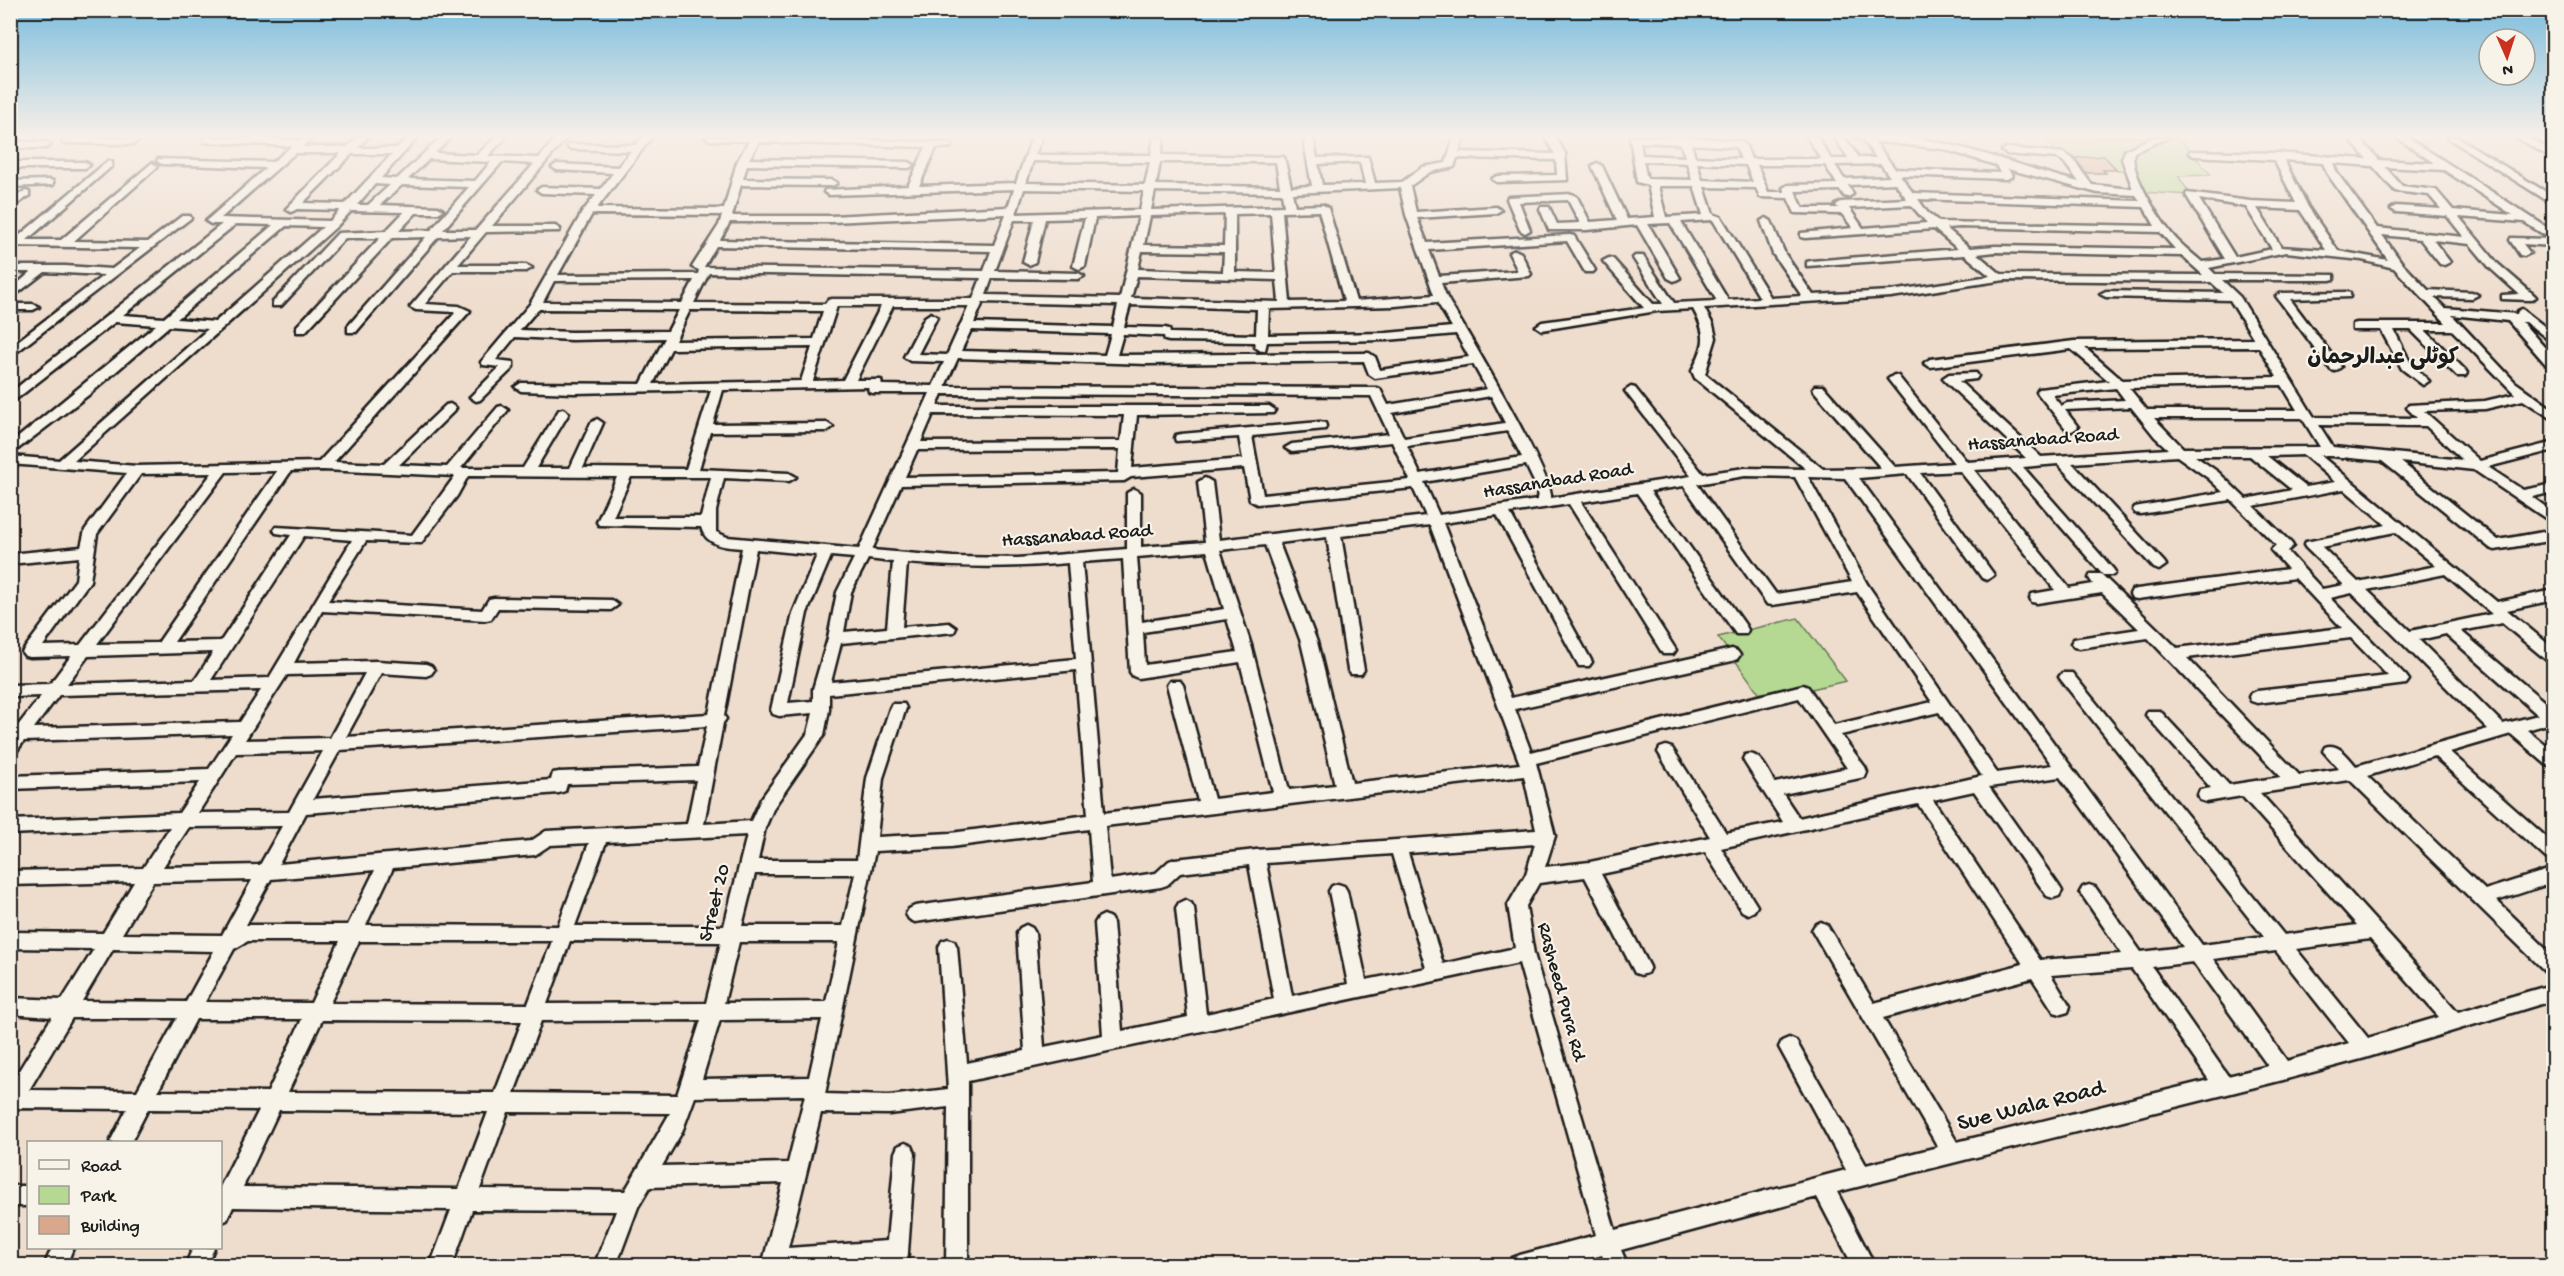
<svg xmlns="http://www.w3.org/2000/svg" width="2564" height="1276" font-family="'Gochi Hand','Playpen Sans Arabic',sans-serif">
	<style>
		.green { fill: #b5d993; stroke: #687a58; stroke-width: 1.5 }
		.building { fill: #d9a88c; stroke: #1c1c1c; stroke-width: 1.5 }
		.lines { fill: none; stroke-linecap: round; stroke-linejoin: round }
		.minor-casing { stroke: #1c1c1c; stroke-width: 5 }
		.minor { fill: #f7f3e8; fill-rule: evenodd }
		.labels { text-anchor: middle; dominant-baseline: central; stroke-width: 4.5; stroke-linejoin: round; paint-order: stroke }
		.street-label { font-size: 20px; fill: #1c1c1c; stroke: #f7f3e8 }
		.quarter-label { font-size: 22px; font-weight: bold; fill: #1c1c1c; stroke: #f7f3e8 }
		.near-street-label { font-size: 24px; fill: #1c1c1c; stroke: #f7f3e8 }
	</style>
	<rect width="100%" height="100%" fill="#eedccc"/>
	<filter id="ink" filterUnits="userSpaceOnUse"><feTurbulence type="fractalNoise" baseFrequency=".0167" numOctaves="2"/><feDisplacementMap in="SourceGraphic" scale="12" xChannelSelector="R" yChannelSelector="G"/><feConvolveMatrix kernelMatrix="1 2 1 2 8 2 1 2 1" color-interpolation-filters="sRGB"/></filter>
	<g filter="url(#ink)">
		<g class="green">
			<path d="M2043 137H2178L2211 175 2178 176 2191 195 2140 192 2131 171 2117 170 2104 157C2071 158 2065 165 2043 137Z"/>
			<polygon points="1798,618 1846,681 1764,700 1718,637"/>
		</g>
		<polygon class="building" points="2104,156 2117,170 2103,170 2106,173 2086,173 2075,158"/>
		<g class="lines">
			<defs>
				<g id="minor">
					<path d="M208 137 299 140 303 137H313L302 147H347L358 137H368L358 148H397L408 137H418L381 178 397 179 441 137H451L435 153 477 155 496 137H506L488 156 539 158 557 137H567L492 226H555L560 229 559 231 486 232 458 265H526L532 268 526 271H453L425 304 459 306 470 311 334 462 384 464 446 405 450 404 456 408 454 411 399 465 447 467 498 407 502 406 508 410 461 468H523L559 410 563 409 569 413 536 468H570L591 423 597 419 603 423 583 468 686 469 711 390 574 393 521 391 515 387 521 383 641 384 665 338 572 340 515 337 496 360 513 362V368L480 400 476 401 470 397 500 367 483 365 481 362 530 304 583 211 596 195 542 193 537 190 542 187 601 189 613 173 557 170 552 167 557 164 618 167 631 151 572 149 568 148V144L636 145 642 137H652L597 208 724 209 737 162 749 141 710 140 705 137H784L951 143V147L936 148 919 186 1016 183 1032 137H1042L1035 155H1151L1154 137H1164L1161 155 1284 157 1291 187 1312 186 1303 137H1313L1317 158 1368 157 1375 183 1402 182 1423 167 1446 163 1454 137H1464L1459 152 1555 154 1545 137H1555L1565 153 1567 180 1497 182 1492 179 1497 176 1557 175 1556 160 1457 158 1454 167 1430 172 1410 186 1416 212 1496 207 1501 210 1496 213 1417 218 1427 243 1570 235 1574 236 1595 270 1593 272H1585L1567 241 1429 250 1439 276 1518 271 1509 253 1515 250 1521 253 1531 274 1529 276 1441 283 1447 298C1464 327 1554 476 1551 498L1691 476 1625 391 1631 387 1635 388 1703 474 1745 468 1806 469 1695 378 1692 371C1705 344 1708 336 1693 309L1657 311 1542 330 1536 326 1542 322 1644 308 1603 261 1609 258 1613 259 1653 304H1663L1633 258 1635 256H1643L1674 303 1717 301 1670 223 1648 224 1680 278 1674 281 1668 278 1637 225 1587 230H1549L1540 209 1541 207H1549L1557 224 1580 223 1568 200 1519 202 1530 230 1525 233 1520 230 1507 199 1508 197 1572 194 1577 197 1590 222 1617 220 1592 166 1597 163 1602 166 1627 219 1655 217 1648 185 1637 182 1630 137H1689L1740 141 1745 144 1751 159H1821L1807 137H1817L1831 159H1849L1834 137H1844L1859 158H1876L1863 140 1856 137C1932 129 2007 164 2079 182L2064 162 2058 158 2007 154 2002 151 2007 148 2064 153 2072 158 2092 185 2133 189 2122 159 2125 150 2154 137H2167L2165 139 2134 152C2128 172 2163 225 2177 240 2185 248 2194 255 2202 262L2225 259 2186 195 2187 193 2250 201 2296 203 2274 160 2194 156 2189 153 2190 151 2277 153 2367 159 2351 141 2356 138 2360 139 2379 160 2434 163 2396 137H2407L2554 232V246L2523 244 2530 253 2524 256 2520 255 2510 240 2511 238 2551 239 2524 222 2459 217 2498 264 2534 295 2536 297 2530 300 2502 299V295L2519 294 2490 268 2470 244 2433 240 2450 262 2444 265 2440 264 2420 239 2382 235 2402 263 2428 290 2472 292 2478 295 2472 298 2434 297 2445 308 2517 314 2518 311 2522 309 2554 334V344L2526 322H2522L2554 358V370L2550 369 2508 321 2452 315 2515 382 2554 410V420L2523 400 2485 409 2424 411 2480 461 2554 442V450L2488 467 2523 490 2554 484V492L2532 497 2554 513V524L2474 470 2401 462 2498 540 2554 530V540L2495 550 2490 548 2382 461 2320 455 2497 602 2554 590V600L2507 610 2554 649V663L2549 662 2502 623 2461 631 2554 710V722L2527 730 2554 752V768L2548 766 2511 734 2450 752 2554 844V862L2548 860 2434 756 2367 776 2485 890 2554 868V882L2497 901 2554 956V976L2548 974 2350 780 2260 793 2458 1012 2554 984V1000L2365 1058 2283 1080 1837 1192 1875 1266H1853L1817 1197 1621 1250 1628 1266H1606L1602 1255 1562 1266H1510L1512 1258 1520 1255 1596 1235 1519 963 968 1081V1266H946L948 1107 889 1114 821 1113 788 1248 887 1241 895 1153 898 1146 905 1143 912 1146 915 1153 907 1266H885L886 1262 845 1266H762L783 1183 650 1187 638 1207 616 1266H594L616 1211 472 1210 452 1266H430L451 1210 233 1207 227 1220 220 1223V1187L259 1110 148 1109 131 1142H110L127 1109 18 1108 10 1113V1085L52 1017 10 1014V998L62 1000 94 949 10 948V932L103 933 134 882 10 885V871L143 868 170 827 10 834V820L179 813 200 782 10 789V776L209 769 232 734 24 741 16 752 10 754V736L41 696 10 697V685L50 684 71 656 30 657 25 656 22 652 76 580 79 557 10 564V554L81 547 85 530 127 473 10 464V456L59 460 208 329 169 326 91 393 10 455V444L156 325 115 322 10 404V393L222 224H211L206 221 266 168 162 164 157 161 158 159 273 162 292 146 204 142V138ZM1874 141 1943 149 1996 165 2000 173 1895 169ZM759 142 926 147 908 186 825 190 824 192 829 195 1014 189 1008 207 831 216H732L741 185 832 186 837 183 832 180 743 179 747 165 909 168 914 165 909 162 749 159ZM1640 142 1681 144 1685 157 1642 155ZM1691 144 1736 147 1741 159 1695 157ZM295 153H341L286 209 291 212 297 209 340 210 330 221 221 218ZM352 154H392L345 204 303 203ZM429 159 491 162 475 181 408 179ZM2284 160 2323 163 2327 173 2388 260 2338 251 2308 207ZM1033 161 1150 162 1145 185 1026 183ZM1643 161 1687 163 1692 180 1647 179ZM502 162 534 164 476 230H443ZM1160 162H1276L1280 187 1156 185ZM1360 162 1365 184 1322 185 1318 164ZM1697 163 1746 165 1753 182 1702 180ZM2333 163 2373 166 2395 191 2429 195 2441 209 2396 206 2391 209 2396 212 2447 216 2464 237 2377 228 2337 173ZM1881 164 1890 177 1844 179 1835 165ZM1757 165H1825L1837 184 1788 185 1783 188 1785 192H1768ZM2385 167 2444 170 2513 215 2453 210 2436 190 2402 186ZM2008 169 2098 193 2136 195 2140 201 1913 193 1900 175 2007 179 2012 176ZM1895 183 1907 199 1841 202 1836 205 1838 208H1803L1795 191 1840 190 1844 196 1848 197 1853 194 1848 185ZM375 184 390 185 368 205H357ZM402 185 469 187 431 230 399 231 416 213H438L443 210 438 207 380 205ZM1658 186H1694L1703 215 1666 217ZM1704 187 1756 188 1760 197 1788 198 1795 213 1842 214 1853 228 1801 233V237L1805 238 1934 229 1958 249 1811 261 1807 262V266L1965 255 1990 276 1891 291 1813 295 1785 254 1771 221 1766 218 1761 221 1773 254 1802 296 1771 298 1721 217 1713 214ZM1400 188 1406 215 1434 295 1356 301 1328 208 1323 205 1295 206 1292 193ZM1024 189 1144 191 1140 210 1016 214ZM1155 191 1282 193 1284 206 1151 210ZM1918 199 2144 207 2155 226 1939 222 1927 212ZM2199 199 2246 207 2272 249 2235 257ZM1911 205 1927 223 1863 228 1849 208ZM2257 208 2300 210 2326 250 2281 247ZM351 211 404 212 386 231 338 233 273 302V306H281L345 238H380L297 326V332H305L392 238 426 237 348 326V332H356L438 237 471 236 410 307 416 310 456 312 319 462 137 466 74 461 337 226ZM1319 211 1344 301 1290 302 1282 212ZM1271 213 1276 273 1235 272V214ZM592 214 722 215 719 225 692 267 699 270 698 274 558 275ZM1006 214 994 245 720 240 730 222H831ZM1225 214 1224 246 1144 245 1150 216ZM1139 216 1120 298 986 295 992 278 1078 279 1084 276 1078 273 995 271 1014 220H1034L1023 262 1029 265 1035 262 1045 219 1085 218 1073 266 1079 269 1085 266 1095 218ZM1712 220H1713L1760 298 1728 300 1681 222ZM236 224 273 225 164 318 123 315ZM286 226 323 227 215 322 177 319ZM1960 227 2160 232 2175 249 1995 246 1970 248 1946 228ZM716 246 991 251 984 271 704 267ZM1142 251 1224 252 1223 272 1138 269ZM1995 252 2182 256 2203 275 2001 274 1977 254ZM2286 252 2362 260 2394 268 2446 323H2357L2353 324V330H2381L2402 369 2423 385 2429 381 2411 364 2394 330H2411L2457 376H2465L2467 373 2465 370 2425 330H2452L2515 394 2485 401 2409 405 2407 408 2417 418 2314 417 2240 297 2222 280H2330L2334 279V275L2215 274 2209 268ZM709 273 981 278 973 299H832L828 300 825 304 694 303ZM1137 276 1277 280 1279 302 1131 298ZM694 280 682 303 543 302 554 281ZM2005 280 2211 282 2223 293 2106 291 2100 294 2106 297 2230 300 2254 339 2074 341 1930 359 1924 363 1930 367 2071 349 2109 381 2039 389 2037 392 2039 395 2067 430 2072 431 2078 427 2065 410 2131 407 2155 437 2168 449 2041 457 1959 381 1976 379 1978 376 1976 373 1949 374 1943 378 1945 381 2026 458 1967 462 1898 376 1894 375 1888 379 1954 463 1895 467 1823 386H1815L1813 389 1815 392 1881 468 1823 469 1705 374 1716 338 1713 325 1704 308 1891 297ZM983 302 1118 305 1113 327 974 323ZM1437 302 1452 327 1387 333 1268 335 1269 309 1395 306ZM1130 305 1257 309 1256 335 1170 333 1169 329 1165 328 1124 327ZM837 306H881L843 380 813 381ZM893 306H969L947 355 918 354 937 317 931 313 925 317 904 357 910 361 944 362 933 386 882 385 881 380H856ZM538 309 679 310 668 331 572 332 520 330ZM690 310 823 311 814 339 675 341ZM971 330 1111 334 1105 355 961 351ZM1123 334 1164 336 1165 340 1169 341 1255 342V347L1261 351 1265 350 1267 342 1387 340 1456 334 1469 357 1380 370 1375 357 1369 353 1117 355ZM812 347 801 381 653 384 671 349ZM2259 347 2277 377 2122 380 2085 348ZM958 358 1147 364 1364 361 1369 374 1375 378 1473 364 1487 389 1388 405 1380 389 1376 388 945 386ZM2282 385 2297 410H2147L2129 388ZM868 387 869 392 873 393H930L859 549 727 537 716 532V511L724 478 789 481 796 477 789 473 699 469 710 432 827 431 833 427 827 423 713 424 723 390ZM2116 388 2125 400 2067 403 2061 406 2052 395ZM942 394 1371 396 1389 434 1292 444 1285 448 1292 452 1392 442 1410 480 1263 495 1252 436 1325 429 1326 426 1325 423 1320 422 1181 434 1176 435 1175 438 1176 441 1239 437 1243 459 1132 468 1137 415 1273 413 1275 410 1269 406H937ZM1491 396 1505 423 1404 438 1392 413ZM933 414 1124 415 1121 441 921 442ZM2154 418H2302L2320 447 2183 448ZM2319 425 2426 426 2463 460 2333 447ZM1508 431 1522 457 1420 474 1407 446ZM1120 449 1118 473 905 477 917 450ZM2304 455 2335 482 2306 487 2267 456ZM2177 456 2208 478 2223 492 2140 506 2135 507 2133 510 2135 513 2140 514 2231 500 2276 545 2271 550 2288 569 2137 589 2132 590 2130 594 2132 598 2137 599 2295 578 2342 628 2177 648 2101 574H2091L2089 578 2093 584 2069 588 1974 470 2010 468 2103 575H2113L2115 572 2113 569 2023 467 2058 464 2154 568 2159 570 2166 565 2164 562 2072 463ZM2195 456H2250L2292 490 2246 499 2218 472ZM1526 465 1538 490 1537 500 1439 515 1424 482ZM1244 468 1250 500 1257 504 1413 488 1426 516 1219 540 1212 482 1205 478 1198 482 1205 542 1141 547V493L1134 489 1127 493V549L1018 558 953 557 872 550 901 485 1124 481 1131 477ZM323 470 455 476 412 535 276 527 274 530 276 533 291 535 221 641 174 642 291 471ZM277 471 158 643 97 644 226 472ZM1960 471 2055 590 2032 594 2030 598 2032 602 2037 603 2102 593 2139 629 2079 638 2074 639 2071 643 2074 647 2079 648 2148 638 2281 777 2229 785 2160 711H2148L2146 715 2211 788 2200 790 2198 795 2200 800 2206 802 2242 796 2357 925 2284 935 2072 673H2062L2059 677 2062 681 2264 937 2202 945 1859 478 1907 474 1982 578 1987 580 1994 575 1992 572 1920 473ZM212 473 80 645 43 646 90 581 97 534 141 474ZM468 476 617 477 597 522 599 525 701 527C706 546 726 547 742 548L709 714 346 737 381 673 426 676 431 674 434 670 431 666 426 664 376 661 294 663 322 611 486 620 491 619 498 608 611 610 618 605 611 600 494 598 489 599 482 610 328 601 366 541 421 543 457 496ZM1745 476 1795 477 1852 582 1776 594 1697 484ZM631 477H711L701 517H613ZM1808 477 1845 478 2052 765 1997 773 1867 584ZM1684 486 1767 604 1772 605 1857 592 1932 702 1834 725 1808 687 1803 685 1531 752 1515 709 1732 661 1737 659 1740 655 1737 651 1732 649 1511 698 1443 523 1497 515 1579 666H1589L1592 662 1510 513 1569 504 1663 654H1673L1676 650 1581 502 1637 493 1736 634H1746L1748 630 1746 626 1650 491ZM2344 489 2386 525 2306 542 2304 545 2306 548 2344 585 2322 589 2287 551 2293 546 2291 543 2253 506ZM1430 525 1520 764 1352 783 1317 642 1279 543 1327 537 1348 670 1351 674H1361L1364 670 1341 536ZM2395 532 2436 566 2358 582 2322 547ZM304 536 352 540 269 678 211 680ZM1265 545 1301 642 1335 785 1289 790 1251 645 1220 550ZM756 549 817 555 793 613 771 710 773 714 779 716 813 713 808 733 761 799 751 821 704 824 723 723 726 719 724 716ZM1207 551 1224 609 1142 622 1137 557ZM831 556 854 558 837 592 828 638 813 689V701L788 703 807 613ZM868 559 893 562 887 628 844 632 851 592ZM1123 559 1130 672 1133 676 1138 678 1240 662 1273 792 1214 799 1183 685 1180 681H1170L1167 685 1198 801 1104 813 1082 562ZM907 563C961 568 1014 568 1068 563L1076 659 831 682 841 643 954 632 956 628 949 623 902 627ZM2445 574 2492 614 2410 631 2367 590ZM2352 593 2488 729 2356 766C2348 757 2338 742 2325 747L2323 751 2339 769 2299 775 2187 658 2351 638 2388 676 2257 691 2251 693 2249 697 2251 701 2257 703 2406 684 2409 680 2406 676 2330 598ZM1227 619 1237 652 1145 665 1143 632ZM2446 634 2538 715 2503 724 2419 640ZM213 652 195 680 67 684 88 656ZM1076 670 1088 815 951 833 877 837 883 778 906 708 904 704H892L890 708 867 778 857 860H758L765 828 774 807 824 735 829 710V694ZM365 673 330 738 245 740 287 675ZM261 690 240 722 34 728 59 695ZM1799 698 1847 768 1775 783C1768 772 1760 750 1745 755L1743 759 1745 763 1783 822 1726 833 1672 748 1666 746 1660 748 1658 752 1710 837 1590 862 1545 867 1555 836 1536 763ZM1939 712 1982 776 1799 818 1783 794 1865 777 1867 772 1865 767 1841 735ZM707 726 698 767 559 772 553 773 551 780 313 799 340 750ZM323 751 289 812 198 813 236 753ZM1524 776 1536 830 1256 850 1175 859 1169 861 1156 873 1110 880 1105 826ZM2060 777 2183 947 2141 952 2095 887 2089 885 2083 887 2080 892 2122 954 2040 960 1933 800 1974 791 2047 896 2053 898 2059 896 2062 891 2059 886 1989 787ZM696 780 687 824 546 831 531 841 279 864 306 813 559 793 565 791 567 784ZM1918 804 2023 964 1874 1003 1827 925 1821 922 1815 925 1812 930 1938 1147 1866 1165 1796 1041 1789 1038 1782 1041 1779 1047 1846 1170 1615 1230 1534 954 1526 906 1539 883 1585 877 1635 973 1641 975 1647 973 1650 967 1601 874 1705 852 1742 911 1748 914 1754 911 1757 906 1721 848ZM282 826 260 865 163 867 189 827ZM1089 829 1093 882 915 906 909 909 906 914 909 919 915 922 1161 887 1167 885 1180 873 1249 865 1274 999 1206 1014 1194 908 1191 903 1185 900 1179 903 1176 908 1188 1017 1122 1031 1113 923 1110 918 1104 915 1098 918 1095 923 1103 1035 1044 1047 1035 933 1032 928 1026 925 1020 928 1017 933 1025 1051 967 1063 957 947 954 941 948 939 942 941 939 947 948 1089 889 1096 825 1094 875 851 951 847ZM747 835 724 926H575L606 842ZM589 843 558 926 366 925 393 868 535 855 550 845ZM1535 844 1526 874 1508 905 1515 948 1443 964 1408 853ZM1392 854 1426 968 1366 980 1347 891 1344 886 1338 884 1332 886 1329 891 1348 984 1292 996 1266 863ZM375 870 348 925H246L271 879ZM755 874H855L843 926H742ZM252 880 222 935 122 934 153 882ZM2370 939 2439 1017 2368 1038 2296 949ZM248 941H340L311 1003 205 1002 234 949ZM359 941H552L528 1004 330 1003ZM570 941 721 942 706 1003 547 1004ZM739 942H839L826 1002 724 1003ZM113 949 214 951 186 1002 82 1001ZM2276 951 2349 1043 2287 1061 2213 959ZM2193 962 2268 1066 2228 1076 2152 967ZM2132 969 2209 1080 1957 1142 1883 1018 2032 978 2054 1012 2061 1014 2068 1012 2070 1006 2051 975ZM72 1018H177L137 1091 29 1090ZM196 1019H302L268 1092 158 1091ZM822 1019 809 1077 702 1079 720 1020ZM322 1020 522 1021 495 1093 288 1092ZM701 1020 677 1095 514 1093 541 1021ZM805 1095 788 1163 662 1166 682 1132 695 1097ZM279 1110 488 1112 459 1189 243 1187ZM508 1112 670 1113 625 1191 480 1189Z"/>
					<polygon points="2446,137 2457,137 2554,197 2554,205"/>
					<polygon points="2516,137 2527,137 2554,152 2554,159"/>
					<polygon points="67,138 133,138 138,141 133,144 63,143 62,141"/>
					<polygon points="10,142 46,142 51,145 46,148 10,148"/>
					<polygon points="108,161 112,162 112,166 27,240 61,240 152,163 157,166 156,168 74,241 148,242 182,216 190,216 191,218 10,357 10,347 104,275 45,272 10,299 10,290 31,272 10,272 10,266 65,266 112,269 140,248 10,246 10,240 14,240"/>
					<polygon points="10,162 85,162 90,165 85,168 10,168"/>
					<polygon points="49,180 53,181 53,185 10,187 10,181"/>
					<polygon points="25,191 29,192 29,196 10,209 10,200"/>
					<polygon points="2346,292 2350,293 2350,297 2290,299 2341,367 2335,371 2331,370 2276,296 2282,293"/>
					<polygon points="10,304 33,304 39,307 33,310 10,310"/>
					<polygon points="2553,306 2554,312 2549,311 2547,309"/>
					<rect x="10" y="1186" width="18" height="20"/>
					<polygon points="52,1248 73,1248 66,1266 44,1266"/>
					<polygon points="193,1248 214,1248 207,1266 185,1266"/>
				</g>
			</defs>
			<use href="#minor" class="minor-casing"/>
			<use href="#minor" class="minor"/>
		</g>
	</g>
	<linearGradient id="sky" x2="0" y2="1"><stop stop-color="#7bbdde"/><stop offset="0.43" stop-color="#f7efe8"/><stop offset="1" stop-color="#f7efe8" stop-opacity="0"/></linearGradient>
	<rect width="2564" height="315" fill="url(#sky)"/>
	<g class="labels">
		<g class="street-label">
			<text transform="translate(2043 441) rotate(-4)">Hassanabad Road</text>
			<text transform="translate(1558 482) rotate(-9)">Hassanabad Road</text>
			<text transform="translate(1077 537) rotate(-4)">Hassanabad Road</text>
			<text transform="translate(716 903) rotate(-76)">Street 20</text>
			<text transform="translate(1560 992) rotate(75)">Rasheed Pura Rd</text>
		</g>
		<g class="quarter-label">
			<text x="2383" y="359">کوٹلی عبدالرحمان</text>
		</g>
		<g class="near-street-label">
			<text transform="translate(2031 1107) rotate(-14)">Sue Wala Road</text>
		</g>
	</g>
	<rect width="2564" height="1276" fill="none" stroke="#f7f3e8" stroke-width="36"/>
	<rect x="18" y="18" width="2528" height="1240" fill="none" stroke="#1c1c1c" stroke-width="2" filter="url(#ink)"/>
	<rect x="27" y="1141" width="195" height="108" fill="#f7f3e8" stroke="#9f9d96" stroke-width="1.5"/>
	<rect x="39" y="1160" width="30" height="9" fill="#f7f3e8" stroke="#9f9d96" stroke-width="1.5"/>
	<text x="81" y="1171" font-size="18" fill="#1c1c1c">Road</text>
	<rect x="39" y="1186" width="30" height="18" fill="#b5d993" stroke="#9f9d96" stroke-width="1.5"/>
	<text x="81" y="1201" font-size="18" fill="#1c1c1c">Park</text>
	<rect x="39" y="1216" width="30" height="18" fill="#d9a88c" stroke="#9f9d96" stroke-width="1.5"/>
	<text x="81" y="1231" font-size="18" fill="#1c1c1c">Building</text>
	<g transform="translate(2507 57) rotate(177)"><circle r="28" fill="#f7f3e8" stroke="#9f9d96" stroke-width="1.5"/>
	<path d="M0-4.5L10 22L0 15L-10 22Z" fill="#c8321e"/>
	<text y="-9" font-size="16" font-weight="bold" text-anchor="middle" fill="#1c1c1c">N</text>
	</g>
</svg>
